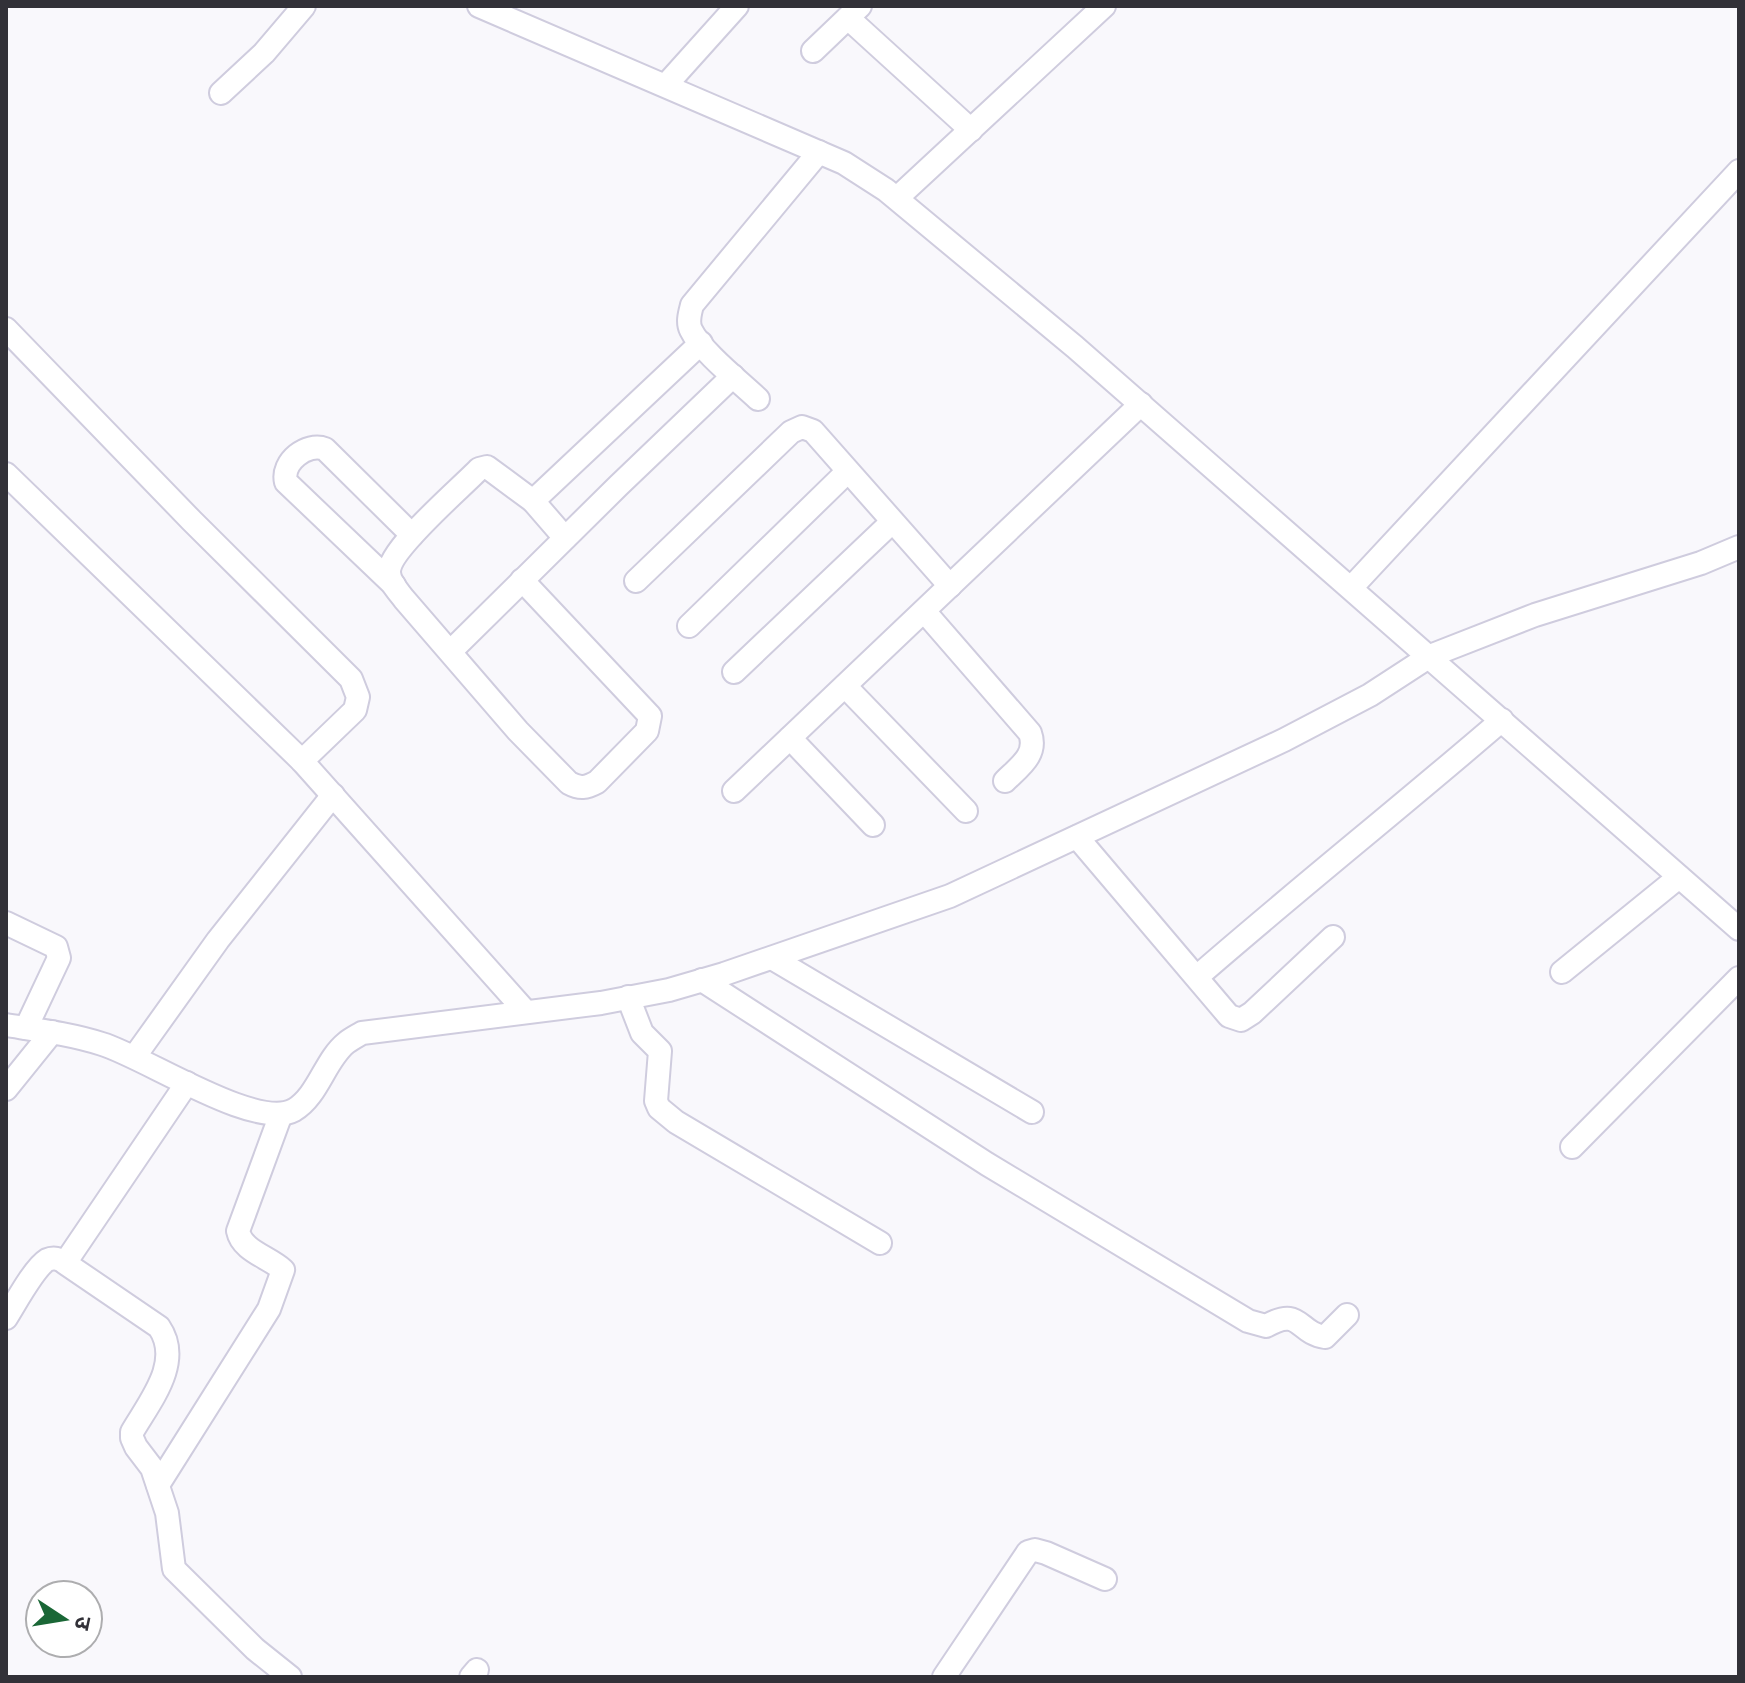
<svg xmlns="http://www.w3.org/2000/svg" width="1745" height="1683" font-family="'Public Sans','Noto Sans Devanagari',sans-serif">
	<style>
		.lines { fill: none; stroke-linecap: round; stroke-linejoin: round }
		.minor-casing { stroke: #cfccde; stroke-width: 26 }
		.minor { stroke: #fff; stroke-width: 22 }
	</style>
	<rect width="100%" height="100%" fill="#f9f8fc"/>
	<g class="lines">
		<defs>
			<g id="minor">
				<polyline points="479,6 844,163 886,190 1075,347 1739,929"/>
				<polyline points="848,18 971,130"/>
				<polyline points="813,51 860,6"/>
				<polyline points="666,85 737,6"/>
				<polyline points="221,93 264,53 304,6"/>
				<polyline points="897,198 1104,6"/>
				<polyline points="6,329 192,521 351,679 358,697 355,710 302,761"/>
				<path d="M758 399C740 382 701 351 691 330 687 322 690 313 692 305L819 152"/>
				<polyline points="6,474 302,761 526,1012"/>
				<polyline points="533,501 701,343"/>
				<path d="M522 580 650 716 647 731 597 782C586 788 580 789 569 783L518 731 404 599C398 591 389 582 389 572 389 549 461 488 479 469L487 467 533 501 565 538"/>
				<polyline points="636,581 791,432 802,427 813,431 950,586"/>
				<path d="M394 585 286 482C281 462 307 442 325 449L412 535"/>
				<polyline points="1351,588 1739,171"/>
				<path d="M924 611 1030 733C1038 755 1019 767 1005 781"/>
				<polyline points="689,626 847,472"/>
				<polyline points="451,651 618,486 733,376"/>
				<polyline points="734,672 892,522"/>
				<polyline points="845,686 966,811"/>
				<polyline points="790,738 873,825"/>
				<polyline points="734,791 1141,404"/>
				<polyline points="1077,837 1229,1016 1241,1020 1252,1013 1333,937"/>
				<polyline points="6,923 56,947 59,958 26,1028"/>
				<polyline points="772,958 1032,1112"/>
				<polyline points="1562,972 1679,877"/>
				<path d="M1198 976C1298 889 1401 807 1502 720"/>
				<path d="M702 980 987 1164 1248 1321 1266 1326C1301 1306 1297 1333 1325 1337L1347 1315"/>
				<polyline points="628,997 642,1033 660,1051 656,1101 659,1108 676,1122 880,1243"/>
				<path d="M6 1025C38 1030 71 1034 102 1044 145 1057 256 1131 294 1110 318 1096 325 1060 346 1043 351 1039 357 1036 362 1033L601 1003 669 990 724 974 950 896 1284 740 1370 695 1430 656 1535 615 1701 563 1739 547"/>
				<polyline points="135,1056 218,940 333,795"/>
				<path d="M187 1083 65 1263 159 1327C183 1362 150 1401 132 1432V1438L136 1447 152 1468 167 1513 174 1569 255 1649 290 1677"/>
				<polyline points="6,1089 52,1032"/>
				<polyline points="1572,1147 1739,978"/>
				<path d="M6 1318C15 1304 34 1268 47 1260 54 1257 59 1259 65 1262"/>
				<path d="M158 1485 269 1309 283 1270C269 1257 242 1251 238 1231L281 1114"/>
				<polyline points="471,1677 477,1670"/>
				<polyline points="944,1677 1028,1552 1035,1550 1046,1553 1105,1579"/>
			</g>
		</defs>
		<use href="#minor" class="minor-casing"/>
		<use href="#minor" class="minor"/>
	</g>
	<rect width="1745" height="1683" fill="none" stroke="#323138" stroke-width="16"/>
	<g transform="translate(64 1619) rotate(102)"><circle r="38" fill="#ffffff" stroke="#adadaf" stroke-width="2"/>
	<path d="M0-6L14 30L0 20L-14 30Z" fill="#1a6736"/>
	<text y="-12" font-size="22" font-weight="bold" text-anchor="middle" fill="#323138">उ</text>
	</g>
</svg>
